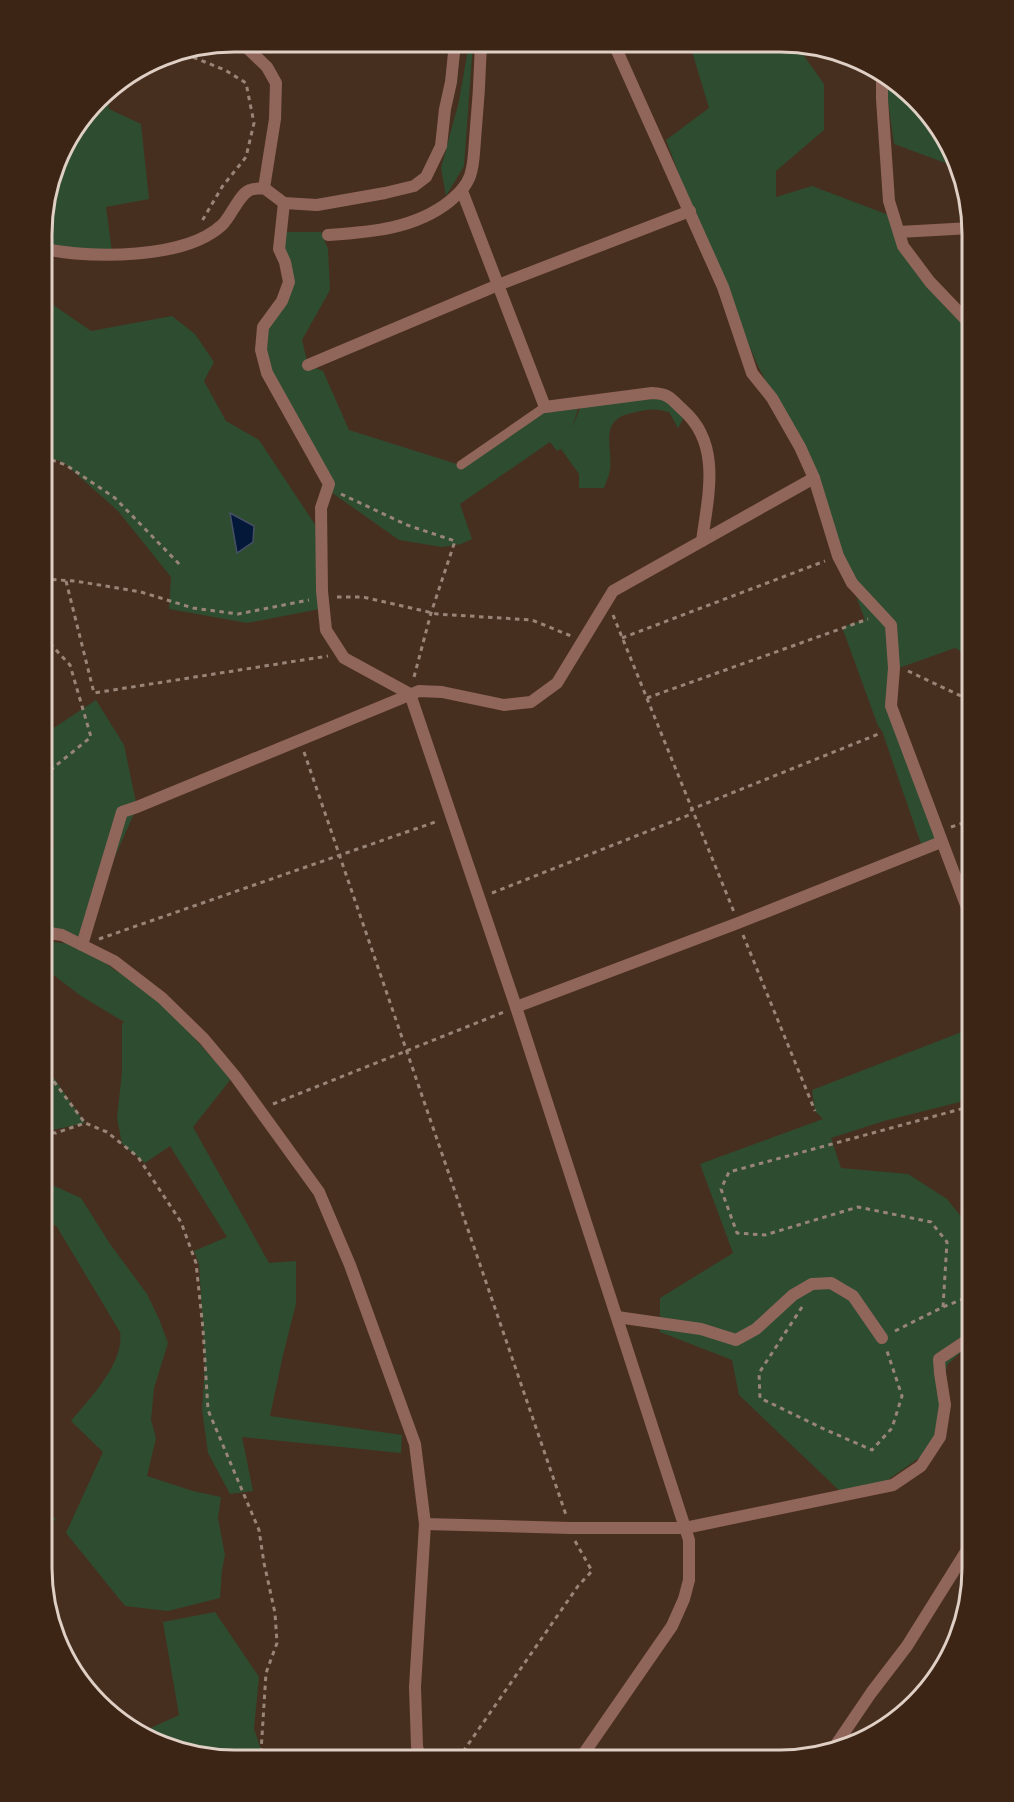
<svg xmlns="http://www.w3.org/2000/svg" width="1014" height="1802" font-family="'Sofia Sans Condensed',sans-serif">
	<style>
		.green { fill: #2e4c30 }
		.water { fill: #04183a; stroke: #464f64; stroke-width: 1.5 }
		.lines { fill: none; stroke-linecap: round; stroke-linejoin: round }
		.path { stroke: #998578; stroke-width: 3; stroke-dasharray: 4.5 4.5; stroke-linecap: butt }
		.service { stroke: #90655a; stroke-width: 9 }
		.minor { stroke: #90655a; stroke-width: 12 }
		.rim { fill: none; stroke: #dfcfc5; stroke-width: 3 }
	</style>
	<rect width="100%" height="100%" fill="#472f1f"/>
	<g class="green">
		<polygon points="469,43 473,43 464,166 446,196 441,168 459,101"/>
		<polygon points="690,45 797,46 824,84 824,130 776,171 776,197 812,186 894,217 911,256 972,327 972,658 955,648 896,669 891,706 940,839 921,844 882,731 878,726 842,627 865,620 800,447 758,366 710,257 666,140 709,108"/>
		<polygon points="885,79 906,89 959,168 894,144"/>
		<polygon points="108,89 109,109 141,124 149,199 106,207 112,252 44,246 44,210 62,149"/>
		<path d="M285 232H321L328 249 330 290 302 340 308 365 323 371 349 430 460 465 536 410 578 409 572 428 581 406 660 393 685 416 678 428 669 412C653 408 649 409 632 413 598 420 613 446 610 470 609 476 606 482 604 488H579V474L561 449 557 451 550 442 460 504 472 539 461 544 442 547 399 540 328 490 274 384 261 342 282 301 287 270 279 249Z"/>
		<polygon points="43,301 49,302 91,331 172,316 195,334 214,362 204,381 226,421 259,440 318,529 320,609 247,623 169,609 171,577 118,511 63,462 43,456"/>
		<polygon points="96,700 124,745 137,807 77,942 43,934 43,893 48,892 54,841 43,843 43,735"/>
		<polygon points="43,941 82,945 116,971 157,993 187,1022 196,1040 231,1079 193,1127 269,1263 296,1261 296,1304 283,1355 270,1416 402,1435 401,1453 242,1437 253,1491 230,1494 208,1453 202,1410 205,1362 199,1264 194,1251 227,1237 170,1146 145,1163 122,1144 117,1118 122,1072 122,1024 124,1022 81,996 43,967"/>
		<polygon points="972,1028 972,1099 884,1121 831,1138 841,1168 908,1174 947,1199 972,1230 972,1342 947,1365 933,1448 875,1489 844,1495 739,1395 732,1360 660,1332 660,1298 733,1253 700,1164 823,1119 815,1111 812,1090"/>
		<polygon points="43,1062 85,1123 43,1132"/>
		<path d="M42 1184H50L81 1198 110 1244 147 1294 159 1319 168 1343 154 1388 151 1420 156 1438 147 1476 193 1491 221 1497 218 1518 225 1555 222 1570 220 1598 168 1611 125 1606 66 1533 103 1452 71 1421C89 1399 125 1363 120 1332L57 1227 42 1216Z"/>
		<polygon points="42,1503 56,1520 42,1524"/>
		<polygon points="215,1612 259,1677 254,1729 264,1758 209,1758 146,1738 144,1731 179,1715 163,1622"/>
	</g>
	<polygon class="water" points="230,513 254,526 253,542 237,553"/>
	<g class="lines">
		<g class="path">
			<polyline points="186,52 190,56 225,70 246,83 254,123 246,157 222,187 202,221"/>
			<polyline points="269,52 307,42"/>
			<polyline points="43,457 66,465 115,498 182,567"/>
			<polyline points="341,494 407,525 455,541 431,613 414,677"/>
			<polyline points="43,579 75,581 141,592 193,608 238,614 309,600"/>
			<polyline points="66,581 94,693 328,656"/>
			<polyline points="337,597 363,597 437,614 532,620 571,636"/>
			<polyline points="613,615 734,912"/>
			<polyline points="622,638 825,561"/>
			<polyline points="908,671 961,696 972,692"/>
			<polyline points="647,698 868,619"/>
			<polyline points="304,752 566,1515"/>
			<polyline points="43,776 91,737 70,665 43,636"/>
			<polyline points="951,827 972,820"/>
			<polyline points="492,893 689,815 692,809 881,733"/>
			<polyline points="743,935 815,1111"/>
			<polyline points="99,939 438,821"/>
			<polyline points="43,1067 85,1123"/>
			<polyline points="273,1104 504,1012"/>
			<polyline points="43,1132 56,1133 85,1123 107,1132 138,1157 181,1222 196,1263 203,1329 208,1410 259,1530 264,1563 275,1613 277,1643 266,1673 261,1752 263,1758"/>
			<polyline points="802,1307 759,1373 760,1398 824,1429 872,1450 892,1428 902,1396 887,1351"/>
			<polyline points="943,1307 947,1242 931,1222 858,1207 765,1235 737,1233 721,1189 729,1172 972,1106"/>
			<polyline points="895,1331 943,1307 968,1297 972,1286"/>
			<polyline points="458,1759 578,1586 592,1571 575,1541"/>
		</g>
		<polyline class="service" points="461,465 545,407"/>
		<g class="minor">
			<polyline points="241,42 267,67 276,83 275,119 264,188"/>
			<polyline points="614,44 723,287 752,373 772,398 800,447 814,478 838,556 852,583 891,625 894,668 891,706 972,921"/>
			<polyline points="882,78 882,99 889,201 903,246 930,282 972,326"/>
			<path d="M462 191 545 407 652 393C670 394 670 398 683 410 722 444 708 496 702 541"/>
			<polyline points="284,203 279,249 285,262 289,282 282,301 263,327 261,350 267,373 329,484 321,508 322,591 326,630 344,658 410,694 516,1007 689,1540 689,1580 684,1599 672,1626 580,1759"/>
			<polyline points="899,232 971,228"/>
			<path d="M328 235C371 232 415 229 450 201 458 194 466 187 470 176 474 165 474 152 475 140 478 108 480 76 481 44"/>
			<path d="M44 249C92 258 184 260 222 225 231 217 239 194 250 190 254 188 260 189 264 188L284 203 317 205 385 193 414 186 426 177 441 146 445 109 451 82 455 43"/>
			<polyline points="308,365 498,285 690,211"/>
			<polyline points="43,932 62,935 114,961 162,998 204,1039 235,1076 319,1192 350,1265 415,1444 425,1524 415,1687 417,1746 420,1759"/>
			<polyline points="82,945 122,812 137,807 419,691 442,692 504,705 531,702 557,683 613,591 814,478"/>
			<polyline points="516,1007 738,923 941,842"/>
			<polyline points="617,1317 701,1329 736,1340 756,1329 793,1295 812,1284 831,1283 853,1296 882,1338"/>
			<polyline points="425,1524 570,1528 685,1528 893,1485 921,1466 940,1437 945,1405 940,1373 939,1359 972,1337"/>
			<polyline points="831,1752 871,1693 907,1646 972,1542"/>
		</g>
	</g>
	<path d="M0 0H1014V1802H0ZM234 52H780A182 182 0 0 1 962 234V1568A182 182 0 0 1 780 1750H234A182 182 0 0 1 52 1568V234A182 182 0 0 1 234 52Z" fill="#3d2515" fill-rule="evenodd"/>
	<path class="rim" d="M234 52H780A182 182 0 0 1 962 234V1568A182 182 0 0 1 780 1750H234A182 182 0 0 1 52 1568V234A182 182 0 0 1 234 52Z"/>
</svg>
